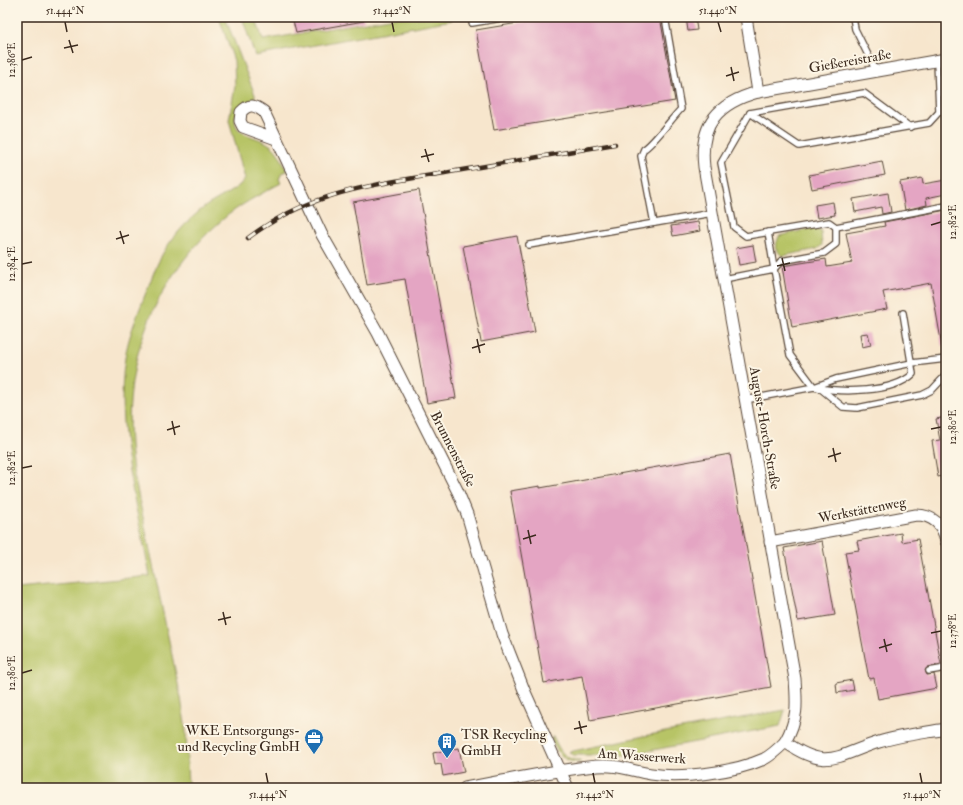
<svg xmlns="http://www.w3.org/2000/svg" width="963" height="805" font-family="'IM FELL Double Pica',serif">
	<style>
		.green { fill: #b7c466; stroke: #797742 }
		.building { fill: #e4a5c3 }
		.lines { fill: none; stroke-linecap: round; stroke-linejoin: round }
		.service-casing { stroke: #574638; stroke-width: 8 }
		.minor-casing { stroke: #574638; stroke-width: 13 }
		.service { stroke: #fff; stroke-width: 5.5 }
		.minor { stroke: #fff; stroke-width: 11 }
		.rail-casing { stroke: #3b2a1e; stroke-width: 4.5 }
		.rail { stroke: #fcf5e5; stroke-width: 3; stroke-dasharray: 9; stroke-linecap: butt }
		.ticks { fill: none; stroke: #3b2a1e; stroke-width: 1.5 }
		.labels { text-anchor: middle; dominant-baseline: central; stroke-width: 4; stroke-linejoin: round; paint-order: stroke }
		.street-label { font-size: 14px; fill: #3b2a1e; stroke: #fcf5e5 }
		.poi-label { font-size: 14px; fill: #3b2a1e; stroke: #fcf5e5; text-anchor: end }
		.neatline { fill: none; stroke: #3b2a1e; stroke-width: 1.5 }
		.ticks-label { font-size: 10px; text-anchor: middle; fill: #3b2a1e }
	</style>
	<rect width="100%" height="100%" fill="#fcf5e5"/>
	<filter id="ink" filterUnits="userSpaceOnUse"><feTurbulence type="fractalNoise" baseFrequency=".025" numOctaves="2"/><feDisplacementMap in="SourceGraphic" scale="8" xChannelSelector="R" yChannelSelector="G"/><feConvolveMatrix kernelMatrix="1 2 1 2 8 2 1 2 1" color-interpolation-filters="sRGB"/></filter>
	<filter id="wash" filterUnits="userSpaceOnUse"><feTurbulence type="fractalNoise" baseFrequency=".012" numOctaves="4" result="noise"/><feDisplacementMap in="SourceGraphic" scale="16" xChannelSelector="R" yChannelSelector="G"/><feGaussianBlur stdDeviation="0.9" result="paint"/><feColorMatrix in="noise" values="0 0 0 0 0 0 0 0 0 0 0 0 0 0 0 0 0 1.4 0 .05"/><feComposite in="paint" operator="in"/></filter>
	<g filter="url(#wash)">
		<rect width="100%" height="100%" fill="#f7e6cd"/>
		<g class="green">
			<path d="M219 17H225L255 95 254 101 239 106C224 137 254 133 270 145 278 150 283 162 287 171L282 173 279 179 281 183C261 194 239 205 222 220 148 284 118 374 133 470L181 698 186 731 188 788H17V589L150 576C137 506 114 430 125 358 128 338 136 319 143 300 150 283 156 264 166 248 176 233 191 217 206 206 216 199 239 189 245 179L229 120 235 86 234 61Z"/>
			<polygon points="242,17 255,17 263,40 395,17 451,17 452,20 255,56"/>
			<polygon points="813,228 821,232 822,245 817,249 782,256 775,248 779,236"/>
			<polygon points="785,710 780,726 627,755 572,755 569,752 649,735"/>
			<path d="M553 736C559 749 564 761 580 760V762C564 763 558 753 551 740Z"/>
		</g>
		<g id="blocks">
			<g class="building">
				<polygon points="292,17 363,17 364,21 296,33"/>
				<polygon points="555,17 660,17 675,101 494,130 476,30"/>
				<polygon points="686,17 695,17 697,30 688,31"/>
				<polygon points="882,161 885,175 812,189 809,175"/>
				<polygon points="922,178 923,184 946,180 946,194 926,198 927,205 905,210 900,182"/>
				<polygon points="419,190 456,398 427,403 405,279 367,285 353,202"/>
				<polygon points="888,193 891,212 882,214 881,207 855,212 853,199"/>
				<polygon points="833,202 835,215 817,218 815,205"/>
				<polygon points="946,210 946,345 942,346 931,283 883,292 887,309 792,327 782,266 826,259 827,267 852,263 846,233 885,226 884,222"/>
				<polygon points="698,222 700,231 673,236 671,226"/>
				<polygon points="517,236 535,332 481,342 463,246"/>
				<polygon points="753,245 756,262 739,265 736,248"/>
				<polygon points="868,333 871,345 862,347 860,334"/>
				<polygon points="946,417 946,475 938,477 932,441 940,440 936,419"/>
				<polygon points="730,454 771,687 590,720 582,676 544,683 510,491 540,486 540,488"/>
				<polygon points="901,533 902,542 918,539 941,664 928,667 925,670 927,675 934,674 937,688 878,699 874,678 869,679 845,552 859,550 857,541"/>
				<polygon points="822,541 835,615 798,621 784,548"/>
				<polygon points="852,680 854,690 837,693 836,683"/>
				<polygon points="459,748 464,772 443,776 441,764 435,765 433,753"/>
			</g>
		</g>
	</g>
	<g filter="url(#ink)">
		<use href="#blocks" fill-opacity="0" stroke="#574638" stroke-width="1"/>
		<g class="lines">
			<defs>
				<g id="service">
					<polyline points="853,17 855,29 876,71"/>
					<polyline points="472,23 508,17"/>
					<polyline points="937,61 939,112 929,123 799,146 750,113 721,163 734,227 746,236 829,222 836,227 946,206"/>
					<polyline points="750,113 864,93 910,127"/>
					<path d="M654 223 641 156 644 149C652 145 673 117 681 109L665 17"/>
					<polyline points="768,232 774,269"/>
					<polyline points="529,245 712,213"/>
					<polyline points="774,269 781,261 824,253 836,244 836,227"/>
					<path d="M724 279 774 269 790 355 814 387C840 393 893 393 913 374L903 313"/>
					<polyline points="821,389 843,407 857,408 922,395 932,390 946,375"/>
					<polyline points="745,400 814,387 836,379 912,363 946,359"/>
					<polyline points="929,671 946,668"/>
				</g>
				<g id="minor">
					<polyline points="746,17 758,92"/>
					<path d="M276 139 243 127 240 121 241 112C249 103 255 105 264 112L322 235 378 333 458 492 467 514 502 634 524 690 568 788"/>
					<path d="M770 542 916 515C933 515 943 525 946 541"/>
					<path d="M785 742C798 719 797 705 795 679L704 167C699 124 718 103 758 92L946 59"/>
					<path d="M465 788C509 780 553 770 597 766 616 764 632 771 651 774 682 779 735 772 764 759 772 755 778 749 785 742 828 772 837 755 879 742 901 735 924 733 946 729"/>
				</g>
			</defs>
			<use href="#service" class="service-casing"/>
			<use href="#minor" class="minor-casing"/>
			<use href="#service" class="service"/>
			<use href="#minor" class="minor"/>
			<defs>
				<path id="rail" d="M248 238C312 190 375 185 450 172 505 163 560 153 615 144"/>
			</defs>
			<use href="#rail" class="rail-casing"/>
			<use href="#rail" class="rail"/>
		</g>
	</g>
	<path class="ticks" d="M65 22 67 32M392 22 394 32M718 22 721 32M69 40 73 53M64 48 78 45M22 60 32 57M731 67 734 81M726 76 739 72M425 149 429 162M421 157 434 154M931 225 941 222M120 231 124 244M116 239 129 235M782 258 785 271M22 264 32 262M777 266 790 263M477 339 480 353M472 348 485 344M172 421 175 435M931 429 941 427M167 430 180 426M833 448 836 462M828 457 841 453M22 468 32 466M528 530 531 544M523 539 536 535M223 612 226 625M218 620 231 617M931 633 941 631M884 639 887 652M879 648 892 644M22 673 32 670M579 721 582 734M574 729 587 726M266 773 268 783M593 773 595 783M920 773 922 783"/>
	<defs>
		<symbol id="office-pin" viewBox="-11 -11 22 30"><path d="M0 17L-7.5 6A9.5 9.5 0 1 1 7.5 6Z" fill="#1f6fb2" stroke="#fcf5e5"/><path d="M-6-3h4V-5.5h4V-3h4V5H-6ZM-1-4.5V-3h2v-1.5ZM-6 0V1H6V0Z" fill="#fff"/></symbol>
		<symbol id="building-pin" viewBox="-11 -11 22 30"><path d="M0 17L-7.5 6A9.5 9.5 0 1 1 7.5 6Z" fill="#1f6fb2" stroke="#fcf5e5"/><path d="M-4-6H4V6H1V3H-1V6H-4ZM-2.5-4.3h1.7v1.8h-1.7ZM.8-4.3h1.7v1.8H.8ZM-2.5-1h1.7V.8h-1.7ZM.8-1h1.7V.8H.8Z" fill="#fff"/></symbol>
	</defs>
	<g fill-rule="evenodd">
		<use href="#office-pin" x="303" y="727" width="22" height="30"/>
		<use href="#building-pin" x="436" y="731" width="22" height="30"/>
	</g>
	<g class="labels">
		<g class="street-label">
			<text transform="translate(850 61) rotate(-10)">Gießereistraße</text>
			<text transform="translate(765 428) rotate(80)">August-Horch-Straße</text>
			<text transform="translate(453 449) rotate(63)">Brunnenstraße</text>
			<text transform="translate(862 510) rotate(-11)">Werkstättenweg</text>
			<text transform="translate(642 756) rotate(4)">Am Wasserwerk</text>
		</g>
		<g class="poi-label">
			<text x="300" y="730">WKE Entsorgungs-<tspan x="300" dy="16">und Recycling GmbH</tspan></text>
			<text x="461" y="734" text-anchor="start">TSR Recycling<tspan x="461" dy="16">GmbH</tspan></text>
		</g>
	</g>
	<rect width="963" height="805" fill="none" stroke="#fcf5e5" stroke-width="44"/>
	<rect x="22" y="22" width="919" height="761" class="neatline"/>
	<g class="ticks-label">
		<text x="65" y="14">51.444°N</text>
		<text x="392" y="14">51.442°N</text>
		<text x="718" y="14">51.440°N</text>
		<text transform="translate(11 60) rotate(-90)" y="4">12.386°E</text>
		<text transform="translate(952 222) rotate(-90)" y="4">12.382°E</text>
		<text transform="translate(11 264) rotate(-90)" y="4">12.384°E</text>
		<text transform="translate(952 427) rotate(-90)" y="4">12.380°E</text>
		<text transform="translate(11 468) rotate(-90)" y="4">12.382°E</text>
		<text transform="translate(952 631) rotate(-90)" y="4">12.378°E</text>
		<text transform="translate(11 673) rotate(-90)" y="4">12.380°E</text>
		<text x="268" y="798">51.444°N</text>
		<text x="595" y="798">51.442°N</text>
		<text x="922" y="798">51.440°N</text>
	</g>
</svg>
